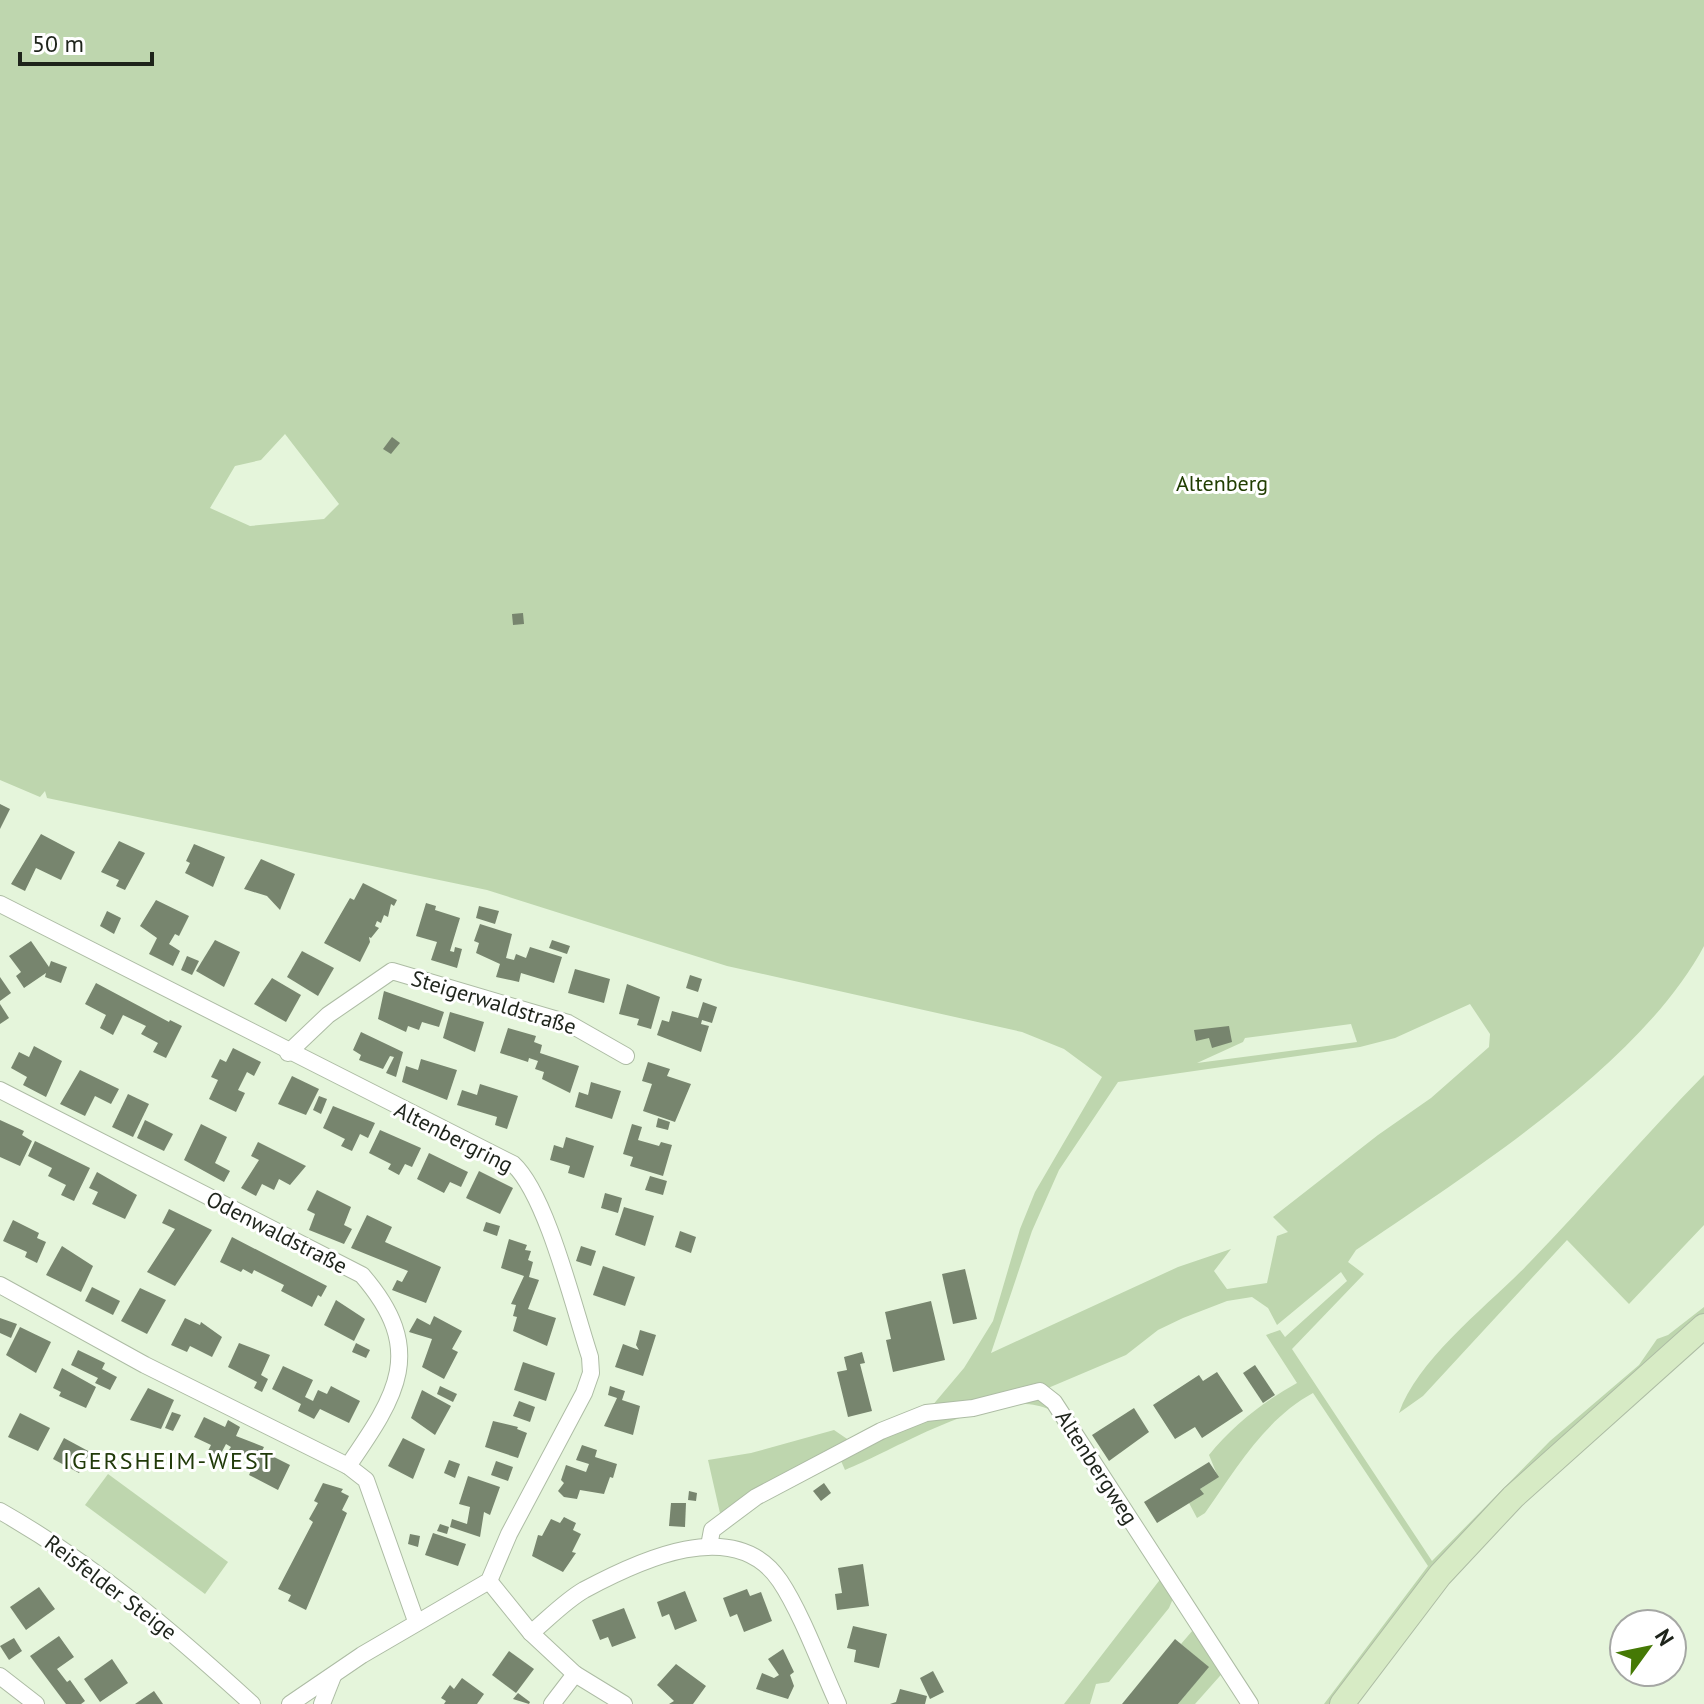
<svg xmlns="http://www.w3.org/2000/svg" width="1704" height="1704" font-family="'PT Sans',sans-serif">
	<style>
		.green { fill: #bed6ae; fill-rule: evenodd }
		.building { fill: #77856e }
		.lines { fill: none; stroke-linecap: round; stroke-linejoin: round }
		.street-casing { stroke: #adbca4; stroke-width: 18 }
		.secondary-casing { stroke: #adbca4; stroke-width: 26 }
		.street { stroke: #fff; stroke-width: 16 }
		.secondary { stroke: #d7ebc5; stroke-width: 24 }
		.labels { text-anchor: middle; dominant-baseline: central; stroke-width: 6; stroke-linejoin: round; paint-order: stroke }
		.park-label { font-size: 22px; fill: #213e02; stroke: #fff }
		.street-label { font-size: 22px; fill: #1e241b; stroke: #fff }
		.neighbourhood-label { font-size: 24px; letter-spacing: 2px; fill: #213a09; stroke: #fff }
	</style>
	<rect width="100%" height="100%" fill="#e5f5db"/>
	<g class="green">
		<path d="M0 0H1704V946C1641 1065 1466 1175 1356 1250L1348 1262 1364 1274 1292 1349 1432 1561 1550 1441 1639 1365 1657 1339 1668 1335 1704 1307V1326L1513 1497 1342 1704H1324L1428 1566 1313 1393C1265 1419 1236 1469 1205 1513L1197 1518 1189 1503 1203 1494 1200 1489 1218 1477 1209 1455C1233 1425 1263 1402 1297 1383L1266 1335 1280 1330 1285 1337 1347 1281 1341 1272 1277 1325 1268 1308 1252 1297 1227 1301 1183 1318 1158 1330 1126 1355 1041 1391 1177 1589 1169 1608 1109 1682 1096 1684 1090 1704H1064L1162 1577 1050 1410C999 1384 896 1450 845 1470L838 1454 722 1522 708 1460 751 1453 834 1430 856 1445 926 1413 964 1368 993 1321 1020 1229 1035 1192 1102 1077 1064 1049 1022 1032 727 966 487 890 47 798 45 791 40 797 0 780ZM285 434 339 504 324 519 250 526 210 508 235 466 261 460ZM1470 1004 1490 1034 1489 1047 1431 1098 1378 1135 1273 1217 1288 1232 1277 1236 1267 1283 1227 1289 1214 1271 1231 1249 1178 1267 991 1353 1032 1231 1059 1170 1118 1082 1360 1047 1395 1038ZM1351 1024 1357 1042 1197 1063 1243 1042 1245 1038Z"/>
		<path d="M1704 1075V1225L1629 1304 1567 1240 1423 1396 1399 1413C1418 1358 1489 1305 1530 1262 1589 1201 1644 1136 1704 1075Z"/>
		<polygon points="108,1474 228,1562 205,1594 85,1505"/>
		<polygon points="1199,1623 1227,1668 1195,1704 1178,1704 1208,1667 1181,1644"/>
	</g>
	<g class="building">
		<polygon points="392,437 400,443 391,454 383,449"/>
		<polygon points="523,613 524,624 513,625 512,614"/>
		<polygon points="0,804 10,809 0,829"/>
		<polygon points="41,834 75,852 61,880 36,868 25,891 11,884"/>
		<polygon points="119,841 145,853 125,890 116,886 119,880 101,872"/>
		<polygon points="194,844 225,857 213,887 185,873 190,863 186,861"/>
		<polygon points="261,859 295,874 280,910 267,896 244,889"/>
		<polygon points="363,883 397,900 394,906 391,904 388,917 384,915 381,923 377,921 375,926 379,928 371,938 369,937 370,942 360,962 324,943 350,898 354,900"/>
		<polygon points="156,900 189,916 179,936 175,934 169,944 180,951 173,966 149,954 157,938 140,926"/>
		<polygon points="426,903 436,906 435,910 460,918 450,951 454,952 455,947 462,949 457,968 431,960 437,942 416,936"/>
		<polygon points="479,906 499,911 495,924 476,918"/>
		<polygon points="107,911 121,918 114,934 100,926"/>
		<polygon points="480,924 512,934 506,958 514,960 516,954 526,958 530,947 562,957 554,983 521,973 519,982 496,977 500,964 476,953 479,943 474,941"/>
		<polygon points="215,940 240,952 224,987 196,971"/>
		<polygon points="552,940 570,946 567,954 549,948"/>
		<polygon points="31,941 49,967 51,961 67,967 61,983 45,977 46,973 24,988 16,976 21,972 9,956"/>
		<polygon points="302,951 334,968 318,996 287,977"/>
		<polygon points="187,956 199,961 192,975 181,970"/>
		<polygon points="575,969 610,979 604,1003 568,993"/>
		<polygon points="690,975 702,979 698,992 686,988"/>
		<polygon points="0,977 11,993 0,1001"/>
		<polygon points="272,978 301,995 286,1022 254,1004"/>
		<polygon points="96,983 169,1022 170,1020 182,1026 166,1058 153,1052 158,1043 141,1034 146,1026 123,1015 113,1035 100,1028 106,1015 85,1004"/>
		<polygon points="627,984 660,997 651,1029 637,1025 639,1019 619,1014"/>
		<polygon points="384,991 444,1012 439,1027 422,1022 419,1030 408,1026 406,1032 378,1019"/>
		<polygon points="703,1002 717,1007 712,1023 702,1020 701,1024 709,1026 701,1052 657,1035 662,1020 669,1022 672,1011 698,1018"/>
		<polygon points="0,1004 9,1018 0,1024"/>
		<polygon points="450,1012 484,1022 475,1052 443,1038"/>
		<polygon points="1229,1026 1232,1042 1212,1048 1209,1038 1196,1041 1194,1030"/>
		<polygon points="508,1028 536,1036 534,1042 542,1045 540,1053 579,1066 570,1093 542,1079 544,1072 535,1069 538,1061 529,1058 528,1062 500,1053"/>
		<polygon points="361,1032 403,1052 396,1077 386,1073 394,1057 390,1056 383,1069 359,1060 361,1055 353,1050"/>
		<polygon points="34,1046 62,1061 46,1097 23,1085 27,1077 11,1068 19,1052 29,1057"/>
		<polygon points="233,1048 261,1062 254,1076 247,1072 238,1090 245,1093 236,1112 209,1099 218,1080 211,1077 220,1059 226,1062"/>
		<polygon points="421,1059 457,1070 447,1100 402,1082 406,1066 418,1070"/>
		<polygon points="648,1062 670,1069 667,1076 691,1084 675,1122 643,1111 652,1084 642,1081"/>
		<polygon points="80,1070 119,1089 111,1104 95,1096 85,1116 60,1104"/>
		<polygon points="292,1076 319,1089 306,1115 278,1104"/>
		<polygon points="591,1082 621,1091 612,1119 575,1107 579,1092 588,1095"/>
		<polygon points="480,1084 518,1096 507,1129 495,1125 497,1117 457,1105 462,1090 477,1095"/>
		<polygon points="128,1094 149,1104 133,1137 112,1127"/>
		<polygon points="319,1096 327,1099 321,1114 313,1110"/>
		<polygon points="333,1106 375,1123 368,1138 360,1134 352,1151 341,1146 345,1139 323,1128"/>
		<polygon points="658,1118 670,1122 668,1130 656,1127"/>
		<polygon points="0,1120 24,1131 22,1135 32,1141 20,1166 0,1157"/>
		<polygon points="145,1120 173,1134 164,1151 137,1138"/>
		<polygon points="201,1124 227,1137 215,1163 230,1171 224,1182 184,1160"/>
		<polygon points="632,1124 642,1127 638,1140 659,1146 661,1142 672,1145 663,1176 630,1166 633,1157 623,1154"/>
		<polygon points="380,1130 421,1148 412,1167 405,1164 399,1175 388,1169 391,1164 369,1153"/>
		<polygon points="566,1137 594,1146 584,1178 568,1173 570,1166 550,1160 554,1145 563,1148"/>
		<polygon points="35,1141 90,1168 74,1201 61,1195 66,1185 48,1176 52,1168 28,1156"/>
		<polygon points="258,1142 306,1166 290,1185 279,1179 274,1190 262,1184 256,1196 241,1188 259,1160 251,1156"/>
		<polygon points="429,1153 468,1172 461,1187 450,1182 444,1193 417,1179"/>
		<polygon points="479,1171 513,1188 500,1214 466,1198"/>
		<polygon points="97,1172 137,1195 125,1219 92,1204 98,1192 89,1188"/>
		<polygon points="650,1176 667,1181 663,1195 645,1190"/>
		<polygon points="317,1190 351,1207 344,1225 352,1229 344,1244 309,1230 315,1214 307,1210"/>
		<polygon points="605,1193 622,1198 618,1213 601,1208"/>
		<polygon points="624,1207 654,1216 645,1246 615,1235"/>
		<polygon points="169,1209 212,1230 175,1286 147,1272 175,1229 162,1223"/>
		<polygon points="367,1215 392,1227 385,1242 441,1267 426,1303 392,1290 397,1280 402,1282 408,1271 351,1248"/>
		<polygon points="13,1220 39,1233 37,1238 46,1242 37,1263 25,1257 27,1252 3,1241"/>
		<polygon points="486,1222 500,1226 497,1236 483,1231"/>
		<polygon points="680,1231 696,1237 691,1253 675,1247"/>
		<polygon points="232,1237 327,1286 321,1297 318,1295 312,1307 281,1291 284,1285 254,1270 252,1274 243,1269 241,1272 220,1262"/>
		<polygon points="509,1239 527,1245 525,1250 531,1251 528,1260 533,1262 529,1277 539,1280 528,1309 556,1318 547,1346 513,1331 517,1317 513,1316 516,1305 511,1304 524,1276 501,1268"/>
		<polygon points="62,1246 93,1266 81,1292 46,1275"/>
		<polygon points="581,1246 596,1251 591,1266 576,1261"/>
		<polygon points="603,1266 635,1277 625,1306 593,1295"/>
		<polygon points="965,1269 977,1319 953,1324 942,1274"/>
		<polygon points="92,1287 120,1301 113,1315 85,1301"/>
		<polygon points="140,1288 166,1300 147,1334 121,1321"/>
		<polygon points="336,1300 365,1319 354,1341 324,1325"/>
		<polygon points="931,1301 945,1360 893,1372 886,1340 891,1339 885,1312"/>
		<polygon points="434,1316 462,1331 452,1349 458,1352 444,1379 422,1367 432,1339 409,1332 417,1318 430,1325"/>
		<polygon points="0,1318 17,1324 11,1338 0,1333"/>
		<polygon points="185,1318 200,1325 201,1322 222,1337 212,1357 190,1346 187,1352 171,1345"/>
		<polygon points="20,1327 51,1342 36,1373 6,1355"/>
		<polygon points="640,1330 656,1335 643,1376 615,1367 623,1344 639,1350 636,1345"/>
		<polygon points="239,1343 270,1355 261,1375 268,1379 262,1392 254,1388 257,1382 228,1367"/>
		<polygon points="356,1343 370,1350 366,1358 352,1352"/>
		<polygon points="78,1350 105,1363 102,1369 117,1377 110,1390 95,1383 98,1378 71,1365"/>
		<polygon points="862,1352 865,1363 860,1364 872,1411 848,1417 837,1372 847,1370 844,1357"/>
		<polygon points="523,1362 555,1373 546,1401 514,1390"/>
		<polygon points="1255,1365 1275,1395 1263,1403 1243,1373"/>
		<polygon points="283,1366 313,1380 305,1397 313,1401 318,1390 327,1394 331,1386 360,1401 349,1423 320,1409 314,1419 298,1411 301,1404 272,1389"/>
		<polygon points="62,1368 96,1387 86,1408 59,1396 61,1392 53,1388"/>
		<polygon points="1217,1372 1243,1411 1202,1438 1195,1427 1175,1439 1153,1405 1199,1375 1203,1381"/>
		<polygon points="440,1386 457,1394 453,1402 437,1394"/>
		<polygon points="610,1386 625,1391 622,1400 640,1406 633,1435 604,1426 617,1398 608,1395"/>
		<polygon points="148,1388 174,1400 161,1429 130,1420"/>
		<polygon points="422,1390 451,1406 435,1435 411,1418"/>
		<polygon points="519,1401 535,1407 530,1422 513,1416"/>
		<polygon points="1134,1408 1149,1432 1109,1461 1092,1435"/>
		<polygon points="172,1412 181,1415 173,1431 165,1428"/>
		<polygon points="20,1413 50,1428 38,1451 8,1437"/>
		<polygon points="204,1417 225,1427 228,1420 240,1427 236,1436 264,1447 262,1451 290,1465 278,1490 249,1475 255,1462 229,1450 231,1447 226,1444 218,1459 207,1453 211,1445 194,1437"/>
		<polygon points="493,1421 518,1427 517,1429 527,1433 518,1458 485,1447"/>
		<polygon points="64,1438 90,1452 79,1473 53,1459"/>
		<polygon points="403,1438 425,1449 413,1479 388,1466"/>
		<polygon points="582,1445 597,1450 595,1457 617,1464 613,1478 610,1477 604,1494 580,1490 577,1499 564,1497 558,1491 564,1483 561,1480 566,1465 586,1472 589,1464 576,1460"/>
		<polygon points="449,1460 460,1464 455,1478 444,1473"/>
		<polygon points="496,1461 513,1467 508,1481 491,1475"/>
		<polygon points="1209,1462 1219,1477 1200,1489 1204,1494 1157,1523 1144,1502"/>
		<polygon points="468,1476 500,1487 490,1515 484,1512 480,1537 450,1527 452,1519 467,1524 470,1507 459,1504"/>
		<polygon points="323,1483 343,1489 341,1492 349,1496 342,1510 347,1513 306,1610 288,1601 291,1595 278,1589 313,1522 309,1519 318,1503 314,1501"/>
		<polygon points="824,1483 831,1493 821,1501 813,1491"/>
		<polygon points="689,1491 697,1493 696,1501 688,1500"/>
		<polygon points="671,1503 686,1503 685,1527 669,1526"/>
		<polygon points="564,1517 576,1523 573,1530 581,1534 572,1552 576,1553 563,1572 532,1556 538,1535 542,1536 551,1519 560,1523"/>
		<polygon points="440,1524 449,1527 447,1534 437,1531"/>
		<polygon points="433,1533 466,1544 458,1566 425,1555"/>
		<polygon points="410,1534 420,1536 418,1547 408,1544"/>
		<polygon points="863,1564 869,1606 837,1610 835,1594 842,1593 838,1568"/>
		<polygon points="39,1587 55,1609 26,1630 10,1607"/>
		<polygon points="747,1589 750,1596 761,1592 772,1621 744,1632 737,1614 730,1617 723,1598"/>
		<polygon points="685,1591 697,1621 675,1630 669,1614 662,1617 657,1602"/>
		<polygon points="624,1608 636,1638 612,1647 608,1637 600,1640 592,1620"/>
		<polygon points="853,1626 887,1634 879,1668 854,1662 856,1650 847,1648"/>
		<polygon points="59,1636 74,1657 57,1669 67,1682 70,1680 85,1701 81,1704 66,1704 30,1656"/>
		<polygon points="14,1638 22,1651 9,1660 0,1646"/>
		<polygon points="1175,1639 1209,1667 1178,1704 1122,1704"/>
		<polygon points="783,1649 794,1672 790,1675 794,1686 788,1699 756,1689 762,1673 774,1678 779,1675 768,1659"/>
		<polygon points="509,1651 534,1669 516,1693 492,1675"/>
		<polygon points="112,1659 128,1683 100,1702 84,1679"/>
		<polygon points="676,1664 706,1686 693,1704 669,1704 674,1701 657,1685"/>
		<polygon points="933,1671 944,1692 930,1699 920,1678"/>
		<polygon points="462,1678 484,1694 477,1704 444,1704 446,1701 441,1698 450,1685 454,1689"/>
		<polygon points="900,1689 927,1696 925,1704 890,1704 896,1702"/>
		<polygon points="154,1691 163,1704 135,1704"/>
		<polygon points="518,1693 530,1702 529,1704 513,1699"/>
	</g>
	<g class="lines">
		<defs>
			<g id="street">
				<path d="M0 904 513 1164C547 1195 574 1309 590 1357L591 1373 584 1393 509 1534 489 1581 362 1655 290 1704"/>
				<polyline points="288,1053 328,1015 392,971 568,1023 626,1056"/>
				<path d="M0 1090 362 1275C427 1350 397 1395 348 1466"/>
				<polyline points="0,1285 145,1365 348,1466 366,1480 416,1621"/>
				<path d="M0 1511C95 1565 172 1631 252 1704"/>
				<polyline points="709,1546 712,1530 756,1497 881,1431 926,1413 973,1408 1040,1391 1054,1402 1250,1704"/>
				<polyline points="489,1581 531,1633 575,1674 624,1704"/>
				<path d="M531 1633C548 1619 565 1601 584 1590 638 1561 735 1514 780 1581 802 1614 821 1667 838 1704"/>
				<polyline points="0,1676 36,1704"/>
				<polyline points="322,1704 333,1676"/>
				<polyline points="552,1704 575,1674"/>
			</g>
			<polyline id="secondary" points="1342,1704 1440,1575 1513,1497 1704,1326"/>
		</defs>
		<use href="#street" class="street-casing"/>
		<use href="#secondary" class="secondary-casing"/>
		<use href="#street" class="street"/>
		<use href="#secondary" class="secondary"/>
	</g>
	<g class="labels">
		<g class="park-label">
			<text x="1222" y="483">Altenberg</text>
		</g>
		<g class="street-label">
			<text transform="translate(494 1002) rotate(17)">Steigerwaldstraße</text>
			<text transform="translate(454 1137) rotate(27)">Altenbergring</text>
			<text transform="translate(277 1232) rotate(27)">Odenwaldstraße</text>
			<text transform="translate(1097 1467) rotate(57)">Altenbergweg</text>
			<text transform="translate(111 1587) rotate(37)">Reisfelder Steige</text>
		</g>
		<g class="neighbourhood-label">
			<text x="169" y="1460">IGERSHEIM-WEST</text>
		</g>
	</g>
	<g transform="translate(1648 1648) rotate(57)"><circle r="38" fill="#ffffff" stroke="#a5a7a4" stroke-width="2"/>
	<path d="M0-6L14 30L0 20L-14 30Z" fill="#457905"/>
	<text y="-12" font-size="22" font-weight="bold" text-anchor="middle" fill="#1e241b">N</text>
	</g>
	<path d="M20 52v12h132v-12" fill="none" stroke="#1e241b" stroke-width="4"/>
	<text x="32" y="52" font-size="24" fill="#1e241b" stroke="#ffffff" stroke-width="6" paint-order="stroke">50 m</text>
</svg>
